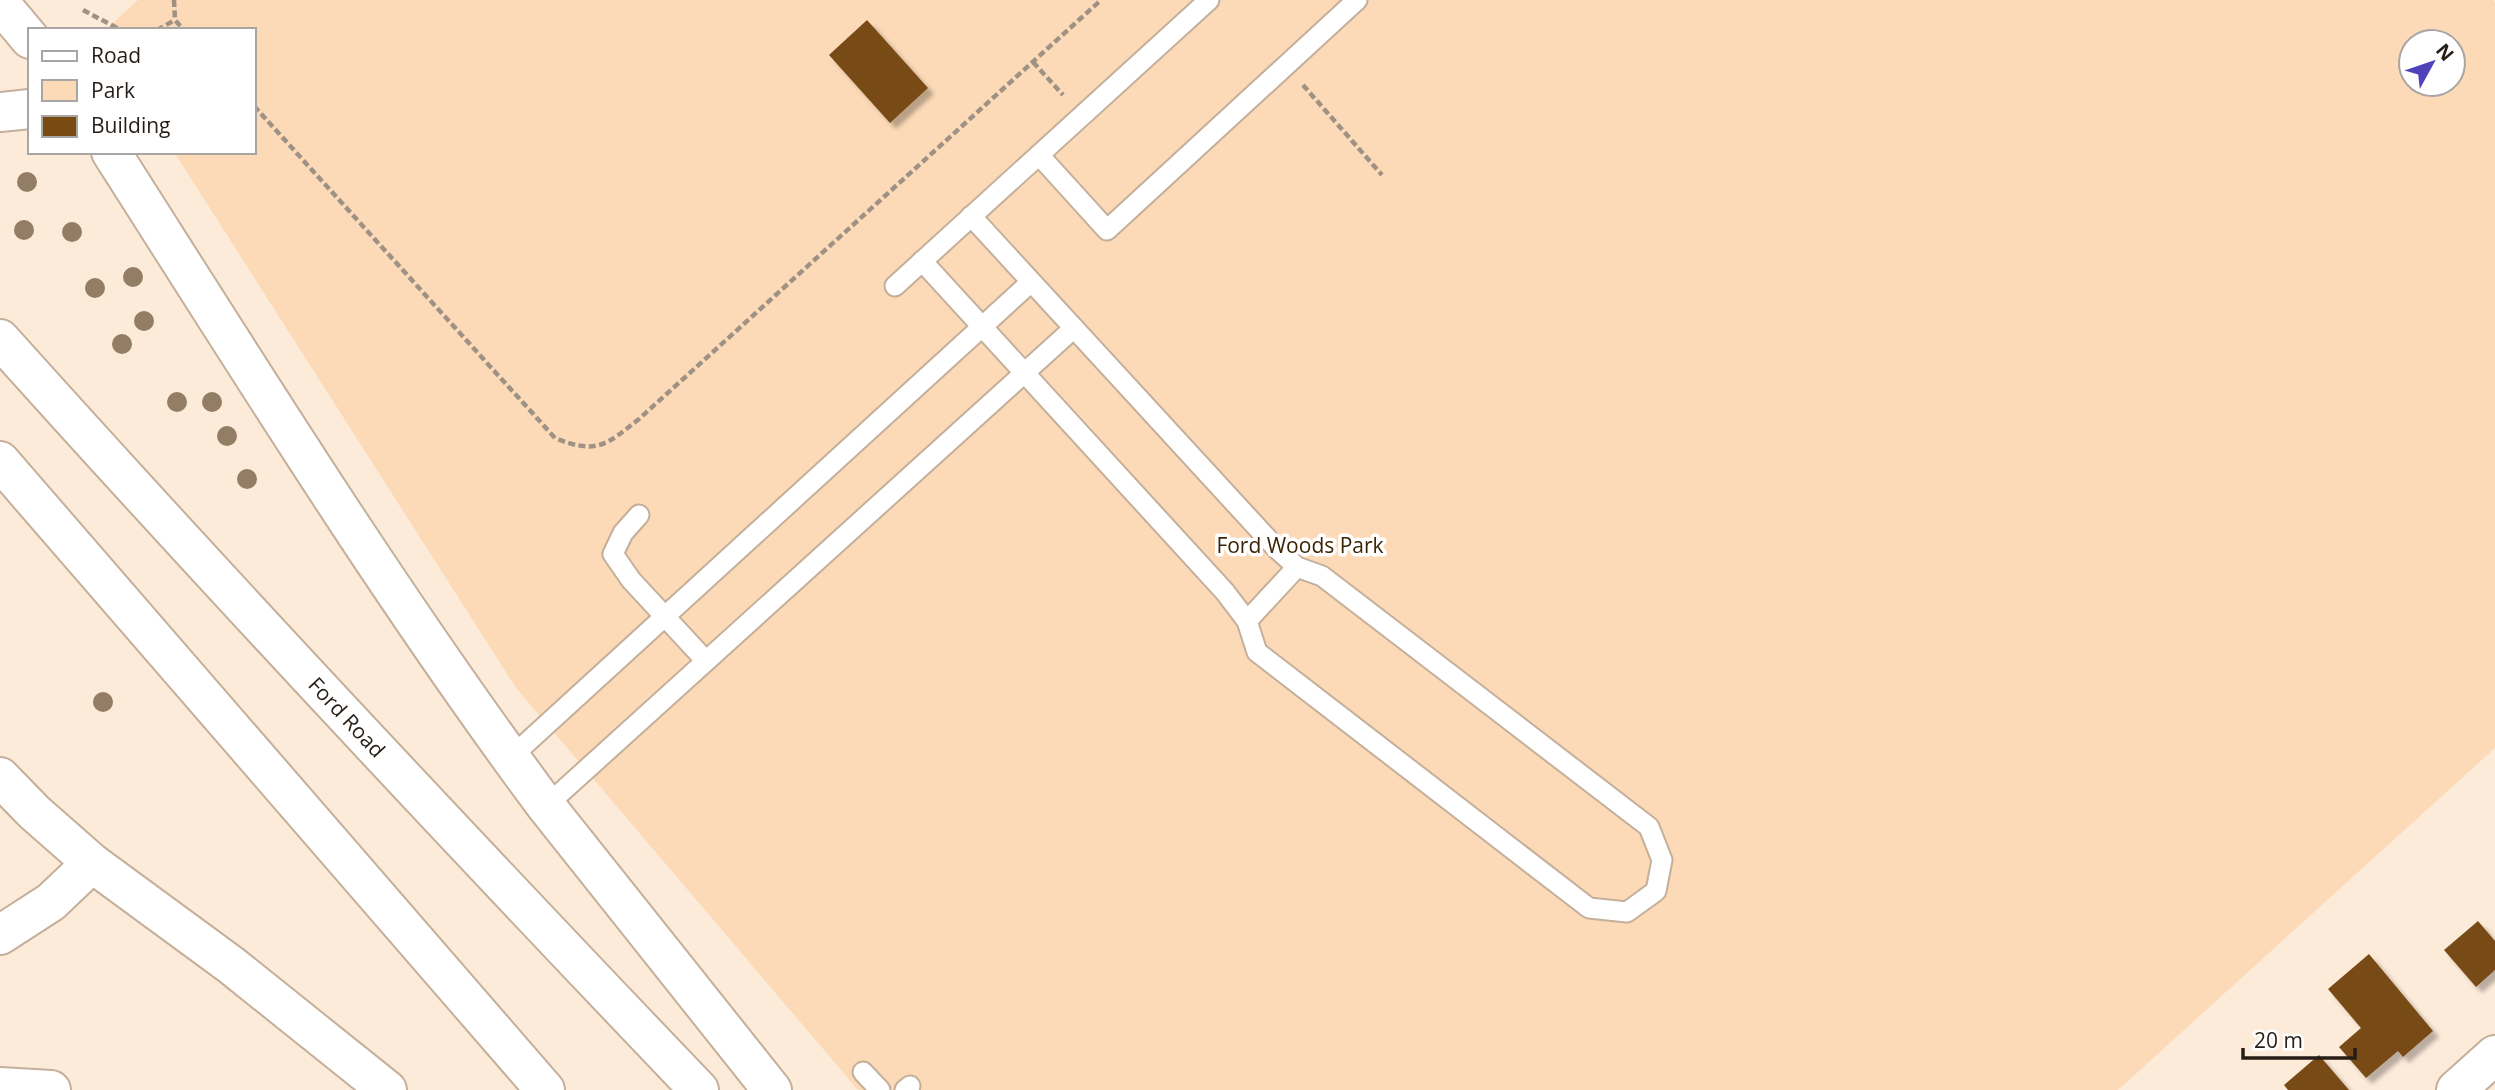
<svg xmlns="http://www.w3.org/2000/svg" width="2495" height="1090" font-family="'Open Sans',sans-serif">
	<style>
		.green { fill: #fcdab8; fill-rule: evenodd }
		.building { fill: #784b13; filter: url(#shadow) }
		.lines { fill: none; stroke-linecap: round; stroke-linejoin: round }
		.service-casing { stroke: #c4af9a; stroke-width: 23 }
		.minor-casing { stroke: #c4af9a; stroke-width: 42 }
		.primary-casing { stroke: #c4af9a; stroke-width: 42 }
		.path { stroke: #9f9285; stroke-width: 4.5; stroke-dasharray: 7 3.5; stroke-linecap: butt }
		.service { stroke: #fff; stroke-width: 19 }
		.minor { stroke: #fff; stroke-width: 38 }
		.primary { stroke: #fff; stroke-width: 38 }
		.tree { fill: #937d64 }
		.labels { text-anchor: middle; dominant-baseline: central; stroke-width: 7; stroke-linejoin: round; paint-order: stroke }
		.park-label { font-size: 21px; fill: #3c2304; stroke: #fff }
		.street-label { font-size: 21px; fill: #261e16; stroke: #fff }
	</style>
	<defs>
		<filter id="shadow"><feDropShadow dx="6" dy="6" stdDeviation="2" flood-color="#0004"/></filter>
	</defs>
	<rect width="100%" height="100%" fill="#fdebda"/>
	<path class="green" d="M138 0H2493L2495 2V748L2118 1090H858L516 688 174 152H254V30H105ZM2411 42H2453V84H2411Z"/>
	<g class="building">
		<polygon points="867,20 928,88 890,123 829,55"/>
		<polygon points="2478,921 2495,941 2495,970 2476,987 2444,950"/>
		<polygon points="2369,954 2433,1031 2403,1057 2398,1051 2366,1078 2339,1047 2361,1028 2328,989"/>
		<polygon points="2319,1055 2349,1090 2288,1090 2284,1085"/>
	</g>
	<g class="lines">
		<defs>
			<g id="service">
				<polyline points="1039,155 1107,230 1357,0"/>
				<polyline points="922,261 1225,592 1247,621 1257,652 1589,908 1627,912 1656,891 1662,860 1649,827 1322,576 1297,567 1277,549 971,216"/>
				<polyline points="895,286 1209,0"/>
				<polyline points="639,515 623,533 613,554 631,580 706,661"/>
				<polyline points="1247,621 1297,567"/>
				<polyline points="510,758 1031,282"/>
				<polyline points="546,806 1074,328"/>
				<polyline points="863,1072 880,1090"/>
				<polyline points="905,1090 910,1086"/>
			</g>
			<g id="minor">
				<polyline points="0,935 51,902 92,863"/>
				<polyline points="0,1087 51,1090"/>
				<polyline points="2456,1090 2495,1055"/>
			</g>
			<g id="primary">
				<polyline points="0,3 30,39"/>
				<polyline points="0,112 30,109"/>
				<path d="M111 152C252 373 390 596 546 806L772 1090"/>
				<path d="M0 339C228 593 463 843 699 1090"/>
				<polyline points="0,461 545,1090"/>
				<polyline points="0,777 34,812 92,863 231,965 387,1090"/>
			</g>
		</defs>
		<use href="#service" class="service-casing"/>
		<use href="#minor" class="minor-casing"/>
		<use href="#primary" class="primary-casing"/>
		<g class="path">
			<polyline points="174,0 175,20 184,30"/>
			<polyline points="83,10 121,30"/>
			<polyline points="157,30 175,20"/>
			<polyline points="1033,62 1063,95"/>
			<polyline points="1303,85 1382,175"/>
			<path d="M254 106 555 438C597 455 606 445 639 419L1101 0"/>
		</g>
		<use href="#service" class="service"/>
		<use href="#minor" class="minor"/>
		<use href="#primary" class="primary"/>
	</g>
	<g class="tree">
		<circle cx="27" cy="182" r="10"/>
		<circle cx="24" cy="230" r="10"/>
		<circle cx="72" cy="232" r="10"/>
		<circle cx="133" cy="277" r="10"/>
		<circle cx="95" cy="288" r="10"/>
		<circle cx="144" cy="321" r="10"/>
		<circle cx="122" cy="344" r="10"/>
		<circle cx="177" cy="402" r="10"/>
		<circle cx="212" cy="402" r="10"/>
		<circle cx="227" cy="436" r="10"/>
		<circle cx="247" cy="479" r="10"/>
		<circle cx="103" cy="702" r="10"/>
	</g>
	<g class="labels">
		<g class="park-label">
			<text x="1300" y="545">Ford Woods Park</text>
		</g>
		<g class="street-label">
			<text transform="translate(347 717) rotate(47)">Ford Road</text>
		</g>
	</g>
	<rect x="28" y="28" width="228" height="126" fill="#ffffff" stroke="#a8a5a2" stroke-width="2"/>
	<rect x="42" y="51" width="35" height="10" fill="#ffffff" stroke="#a8a5a2" stroke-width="2"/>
	<text x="91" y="63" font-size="21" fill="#261e16">Road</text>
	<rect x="42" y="80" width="35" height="21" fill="#fcdab8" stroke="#a8a5a2" stroke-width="2"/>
	<text x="91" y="98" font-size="21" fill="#261e16">Park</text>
	<rect x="42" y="116" width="35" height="21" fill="#784b13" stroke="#a8a5a2" stroke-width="2"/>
	<text x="91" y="133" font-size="21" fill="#261e16">Building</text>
	<g transform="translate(2432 63) rotate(50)"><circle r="33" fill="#ffffff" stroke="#a8a5a2" stroke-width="2"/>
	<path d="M0-5L12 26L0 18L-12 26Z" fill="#4e43ba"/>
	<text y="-10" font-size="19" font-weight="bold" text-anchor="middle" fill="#261e16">N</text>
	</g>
	<path d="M2243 1048v10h112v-10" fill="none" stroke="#261e16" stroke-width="3.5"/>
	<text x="2254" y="1048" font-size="21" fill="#261e16" stroke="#ffffff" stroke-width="5" paint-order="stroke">20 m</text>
</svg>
